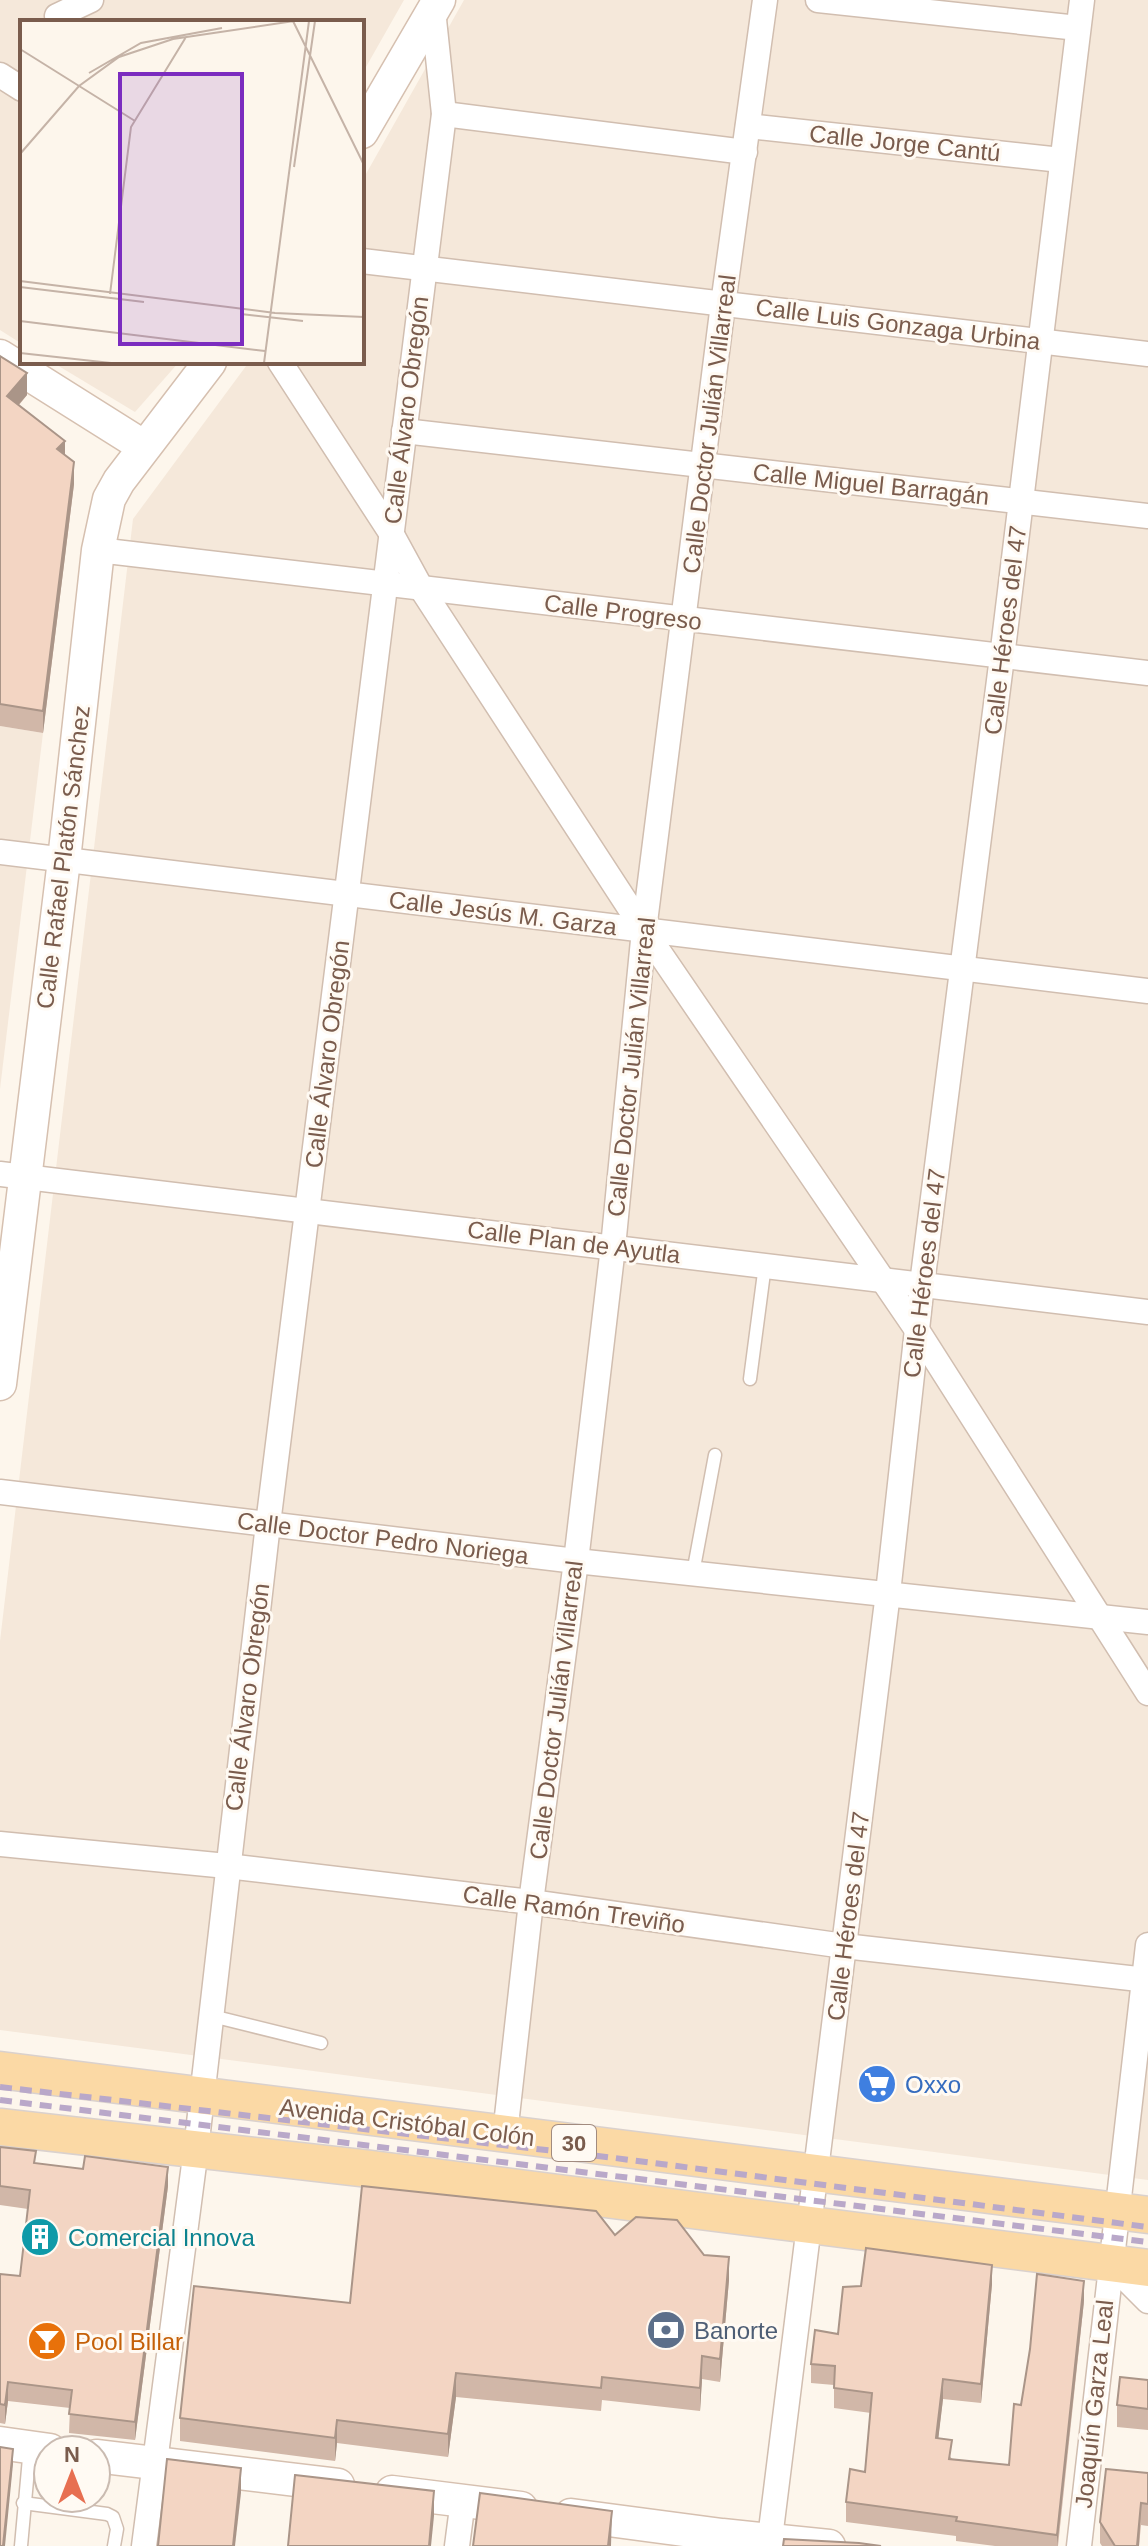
<svg xmlns="http://www.w3.org/2000/svg" width="1148" height="2546" font-family="Helvetica,sans-serif">
	<style>
		.residential { fill: #f5e8da }
		.lines { fill: none; stroke-linecap: round; stroke-linejoin: round }
		.lane-casing { stroke: #d1beb0; stroke-width: 15 }
		.street-casing { stroke: #d1beb0; stroke-width: 27 }
		.secondary-casing { stroke: #d6c0b0; stroke-width: 35 }
		.primary-casing { stroke: #dad1cd; stroke-width: 39 }
		.lane { stroke: #fff; stroke-width: 12 }
		.street { stroke: #fff; stroke-width: 24 }
		.secondary { stroke: #fff; stroke-width: 32 }
		.primary { stroke: #fbd9a5; stroke-width: 36 }
		.rail { stroke: #b9a8c9; stroke-width: 6; stroke-dasharray: 12 8; stroke-linecap: butt }
		.wall { fill: #d1b7a8 }
		.shaded-wall { fill: #aa9588 }
		.building { fill: #f3d5c3; stroke: #aa9588; stroke-width: 2 }
		.labels { text-anchor: middle; dominant-baseline: central; stroke-width: 6; stroke-linejoin: round; paint-order: stroke }
		.shield { fill: #fffaf3; stroke: #a28b7f; stroke-width: 2 }
		.shield-label { font-size: 22px; font-weight: bold; fill: #7a5c4d }
		.street-label { font-size: 24px; fill: #7a5c4d; stroke: #fffaf3 }
		.shop-label { font-size: 24px; fill: #366cbe; stroke: #fffaf3; text-anchor: start }
		.culture-label { font-size: 24px; fill: #0d838f; stroke: #fffaf3; text-anchor: start }
		.service-label { font-size: 24px; fill: #4e5e75; stroke: #fffaf3; text-anchor: start }
		.food-label { font-size: 24px; fill: #c56008; stroke: #fffaf3; text-anchor: start }
		.inset-road { fill: none; stroke: #c5b3a7; stroke-width: 2 }
		.view { fill: #7b2cbf; fill-opacity: 0.15; stroke: #7b2cbf; stroke-width: 4 }
		.inset-edge { fill: none; stroke: #7a5c4d; stroke-width: 4 }
	</style>
	<rect width="100%" height="100%" fill="#fdf6ec"/>
	<g class="residential">
		<polygon points="0,0 404,0 362,74 362,22 22,22 22,344 0,330"/>
		<polygon points="464,0 1148,0 1148,2180 0,2030 0,1641 133,519 249,362 362,362 362,181"/>
		<polygon points="52,362 179,362 135,412"/>
		<polygon points="0,726 43,733 0,1089"/>
	</g>
	<g class="lines">
		<defs>
			<g id="lane">
				<polyline points="750,1379 765,1265"/>
				<polyline points="693,1573 715,1455"/>
				<polyline points="212,2016 321,2043"/>
				<polyline points="23,2503 107,2514 113,2517 117,2529 114,2546"/>
				<polyline points="21,2546 30,2447"/>
			</g>
			<g id="street">
				<polyline points="818,0 1078,28"/>
				<polyline points="57,16 91,0"/>
				<polyline points="0,75 22,89"/>
				<polyline points="444,114 745,152"/>
				<polyline points="748,126 1061,160"/>
				<polyline points="362,261 1148,354"/>
				<polyline points="280,362 391,533 421,588 644,930 917,1330 1148,1693"/>
				<polyline points="404,431 1148,516"/>
				<polyline points="98,550 1148,673"/>
				<polyline points="0,852 1148,991"/>
				<polyline points="0,1174 1148,1312"/>
				<polyline points="0,1492 576,1561 1148,1622"/>
				<polyline points="0,1844 227,1866 531,1902 844,1946 1148,1980"/>
				<polyline points="505,2134 531,1902 576,1561 613,1247 644,930 723,304 765,0"/>
				<polyline points="1110,2263 1148,2301"/>
				<polyline points="144,2546 196,2149 268,1524 444,114 433,10"/>
				<polyline points="457,2546 463,2500"/>
				<polyline points="769,2546 888,1593 922,1284 1002,657 1082,0"/>
				<polyline points="1079,2546 1148,1945"/>
			</g>
			<g id="secondary">
				<polyline points="362,132 439,0"/>
				<polyline points="0,356 143,446"/>
				<polyline points="0,1384 64,860 98,550 109,499 119,481 210,362"/>
				<polyline points="0,2443 50,2450"/>
				<polyline points="96,2456 338,2485"/>
				<polyline points="392,2492 521,2508"/>
				<polyline points="571,2515 722,2535 829,2546"/>
			</g>
			<g id="primary">
				<polyline points="0,2070 1148,2215"/>
				<polyline points="0,2127 370,2169 1148,2268"/>
			</g>
		</defs>
		<use href="#lane" class="lane-casing"/>
		<use href="#street" class="street-casing"/>
		<use href="#secondary" class="secondary-casing"/>
		<use href="#primary" class="primary-casing"/>
		<use href="#lane" class="lane"/>
		<use href="#street" class="street"/>
		<use href="#secondary" class="secondary"/>
		<use href="#primary" class="primary"/>
		<g class="rail">
			<polyline points="0,2087 615,2158 1148,2227"/>
			<polyline points="0,2100 1148,2242"/>
		</g>
	</g>
	<g class="wall">
		<polygon points="0,356 27,395 19,405 65,455 74,484 43,733 0,726"/>
		<polygon points="0,2147 36,2164 168,2186 135,2440 69,2433 70,2408 8,2401 5,2424 0,2423 0,2274 20,2276 28,2209 0,2205"/>
		<polygon points="615,2235 704,2255 729,2280 720,2382 702,2379 700,2411 602,2400 601,2411 456,2397 448,2457 337,2443 335,2461 180,2441 180,2418 350,2303"/>
		<polygon points="992,2284 981,2403 943,2399 938,2439 952,2459 1009,2465 1021,2405 1084,2301 1058,2546 995,2546 956,2541 956,2536 846,2522 846,2502 865,2472 871,2413 834,2408 834,2385 811,2383 811,2364 838,2334"/>
		<polygon points="1148,2380 1148,2430 1117,2427 1117,2405"/>
		<polygon points="1148,2473 1148,2526 1141,2525 1139,2546 1102,2546 1100,2543 1100,2522"/>
	</g>
	<g class="shaded-wall">
		<polygon points="27,373 27,395 7,418 7,396"/>
		<polygon points="65,441 65,463 57,449"/>
		<polygon points="74,462 74,484 43,733 43,711"/>
		<polygon points="168,2167 168,2186 135,2440 135,2422"/>
		<polygon points="729,2257 729,2280 720,2382 720,2359"/>
		<polygon points="992,2265 992,2284 981,2403 981,2384"/>
		<polygon points="1084,2281 1084,2301 1057,2546 1057,2535"/>
		<polygon points="702,2356 702,2379 700,2411 700,2388"/>
		<polygon points="456,2373 456,2397 448,2457 448,2434"/>
		<polygon points="943,2379 943,2399 936,2458 936,2438"/>
		<polygon points="8,2382 8,2401 5,2424 5,2405"/>
		<polygon points="337,2420 337,2443 335,2461 335,2438"/>
		<polygon points="13,2449 13,2464 5,2546 3,2546"/>
		<polygon points="241,2468 241,2493 235,2546 233,2546"/>
		<polygon points="434,2491 434,2516 431,2546 429,2546"/>
		<polygon points="1141,2503 1139,2546 1137,2546"/>
		<polygon points="612,2511 611,2546 608,2546"/>
	</g>
	<g class="building">
		<polygon points="0,356 27,373 7,396 65,441 57,449 74,462 43,711 0,704"/>
		<polygon points="0,2147 36,2151 34,2163 83,2169 85,2156 168,2167 135,2422 69,2414 72,2390 8,2382 5,2405 0,2404 0,2274 20,2276 30,2190 0,2186"/>
		<polygon points="362,2186 596,2211 615,2235 636,2217 677,2220 704,2255 729,2257 720,2359 702,2356 700,2388 602,2377 601,2388 456,2373 448,2434 337,2420 335,2438 180,2418 194,2286 350,2303"/>
		<polygon points="866,2248 992,2265 981,2384 943,2379 936,2438 952,2440 949,2459 1009,2465 1014,2404 1021,2405 1030,2349 1037,2274 1084,2281 1057,2535 956,2521 957,2517 846,2502 850,2469 865,2472 872,2393 834,2388 835,2366 811,2364 815,2330 838,2334 843,2287 861,2286"/>
		<polygon points="1120,2377 1148,2380 1148,2409 1117,2405"/>
		<polygon points="0,2447 13,2449 3,2546 0,2546"/>
		<polygon points="167,2459 241,2468 233,2546 158,2546"/>
		<polygon points="1106,2469 1148,2473 1148,2504 1141,2503 1137,2546 1115,2546 1100,2522"/>
		<polygon points="295,2475 434,2491 429,2546 288,2546"/>
		<polygon points="480,2493 612,2511 608,2546 473,2546"/>
		<polygon points="784,2539 859,2543 881,2546 783,2546"/>
	</g>
	<defs>
		<symbol id="supermarket-disc" viewBox="-11 -11 22 22"><circle r="9.5" fill="#3f7fe0" stroke="#fffaf3"/><path d="M-6-5.5h2.5l.6 2H6L4.5 2H-2.5L-4.4-4H-6ZM-1.5 3.2a1.3 1.3 0 1 0 .1 0ZM3 3.2a1.3 1.3 0 1 0 .1 0Z" fill="#fff"/></symbol>
		<symbol id="building-disc" viewBox="-11 -11 22 22"><circle r="9.5" fill="#0f9aa8" stroke="#fffaf3"/><path d="M-4-6H4V6H1V3H-1V6H-4ZM-2.5-4.3h1.7v1.8h-1.7ZM.8-4.3h1.7v1.8H.8ZM-2.5-1h1.7V.8h-1.7ZM.8-1h1.7V.8H.8Z" fill="#fff"/></symbol>
		<symbol id="bank-disc" viewBox="-11 -11 22 22"><circle r="9.5" fill="#5c6f8a" stroke="#fffaf3"/><path d="M-6-4H6V4H-6ZM0-2.3a2.3 2.3 0 1 0 0 4.6a2.3 2.3 0 1 0 0-4.6Z" fill="#fff"/></symbol>
		<symbol id="bar-disc" viewBox="-11 -11 22 22"><circle r="9.5" fill="#e8710a" stroke="#fffaf3"/><path d="M-6-5H6L.8 .8V4.5H3.5V6h-7V4.5H-.8V.8Z" fill="#fff"/></symbol>
	</defs>
	<g fill-rule="evenodd">
		<use href="#supermarket-disc" x="855" y="2062" width="44" height="44"/>
		<use href="#building-disc" x="18" y="2215" width="44" height="44"/>
		<use href="#bank-disc" x="644" y="2308" width="44" height="44"/>
		<use href="#bar-disc" x="25" y="2319" width="44" height="44"/>
	</g>
	<g class="labels">
		<rect class="shield" x="552" y="2125" width="44" height="36" rx="6"/>
		<g class="shield-label">
			<text x="574" y="2143">30</text>
		</g>
		<g class="street-label">
			<text transform="translate(905 143) rotate(6)">Calle Jorge Cantú</text>
			<text transform="translate(898 324) rotate(7)">Calle Luis Gonzaga Urbina</text>
			<text transform="translate(406 410) rotate(-83)">Calle Álvaro Obregón</text>
			<text transform="translate(709 424) rotate(-83)">Calle Doctor Julián Villarreal</text>
			<text transform="translate(871 484) rotate(6)">Calle Miguel Barragán</text>
			<text transform="translate(623 612) rotate(7)">Calle Progreso</text>
			<text transform="translate(1005 630) rotate(-83)">Calle Héroes del 47</text>
			<text transform="translate(63 857) rotate(-83)">Calle Rafael Platón Sánchez</text>
			<text transform="translate(503 913) rotate(7)">Calle Jesús M. Garza</text>
			<text transform="translate(327 1054) rotate(-83)">Calle Álvaro Obregón</text>
			<text transform="translate(631 1067) rotate(-84)">Calle Doctor Julián Villarreal</text>
			<text transform="translate(574 1242) rotate(7)">Calle Plan de Ayutla</text>
			<text transform="translate(924 1273) rotate(-83)">Calle Héroes del 47</text>
			<text transform="translate(383 1538) rotate(7)">Calle Doctor Pedro Noriega</text>
			<text transform="translate(247 1697) rotate(-83)">Calle Álvaro Obregón</text>
			<text transform="translate(556 1710) rotate(-83)">Calle Doctor Julián Villarreal</text>
			<text transform="translate(574 1909) rotate(8)">Calle Ramón Treviño</text>
			<text transform="translate(848 1916) rotate(-83)">Calle Héroes del 47</text>
			<text transform="translate(407 2122) rotate(7)">Avenida Cristóbal Colón</text>
			<text transform="translate(1094 2404) rotate(-84)">Joaquín Garza Leal</text>
		</g>
		<g class="shop-label">
			<text x="905" y="2084">Oxxo</text>
		</g>
		<g class="culture-label">
			<text x="68" y="2237">Comercial Innova</text>
		</g>
		<g class="service-label">
			<text x="694" y="2330">Banorte</text>
		</g>
		<g class="food-label">
			<text x="75" y="2341">Pool Billar</text>
		</g>
	</g>
	<g transform="translate(20 20)">
		<rect width="344" height="344" fill="#fdf6ec"/>
		<path class="inset-road" d="M273 1 344 145M0 29 115 101M69 53 121 23 202 8M0 134 59 66 99 37 153 19 274 1M274 147 295 1M0 261 255 293 344 297M0 267 124 282M90 274 111 107 166 17M221 294 283 301M0 301 245 331M0 333 91 343M244 343 289 1"/>
		<path class="view" d="M100 54H222V324H100Z"/>
		<rect width="344" height="344" class="inset-edge"/>
	</g>
	<g transform="translate(72 2474)"><circle r="38" fill="#fffaf3" stroke="#cabbb1" stroke-width="2"/>
	<path d="M0-6L14 30L0 20L-14 30Z" fill="#e76f51"/>
	<text y="-12" font-size="22" font-weight="bold" text-anchor="middle" fill="#7a5c4d">N</text>
	</g>
</svg>
